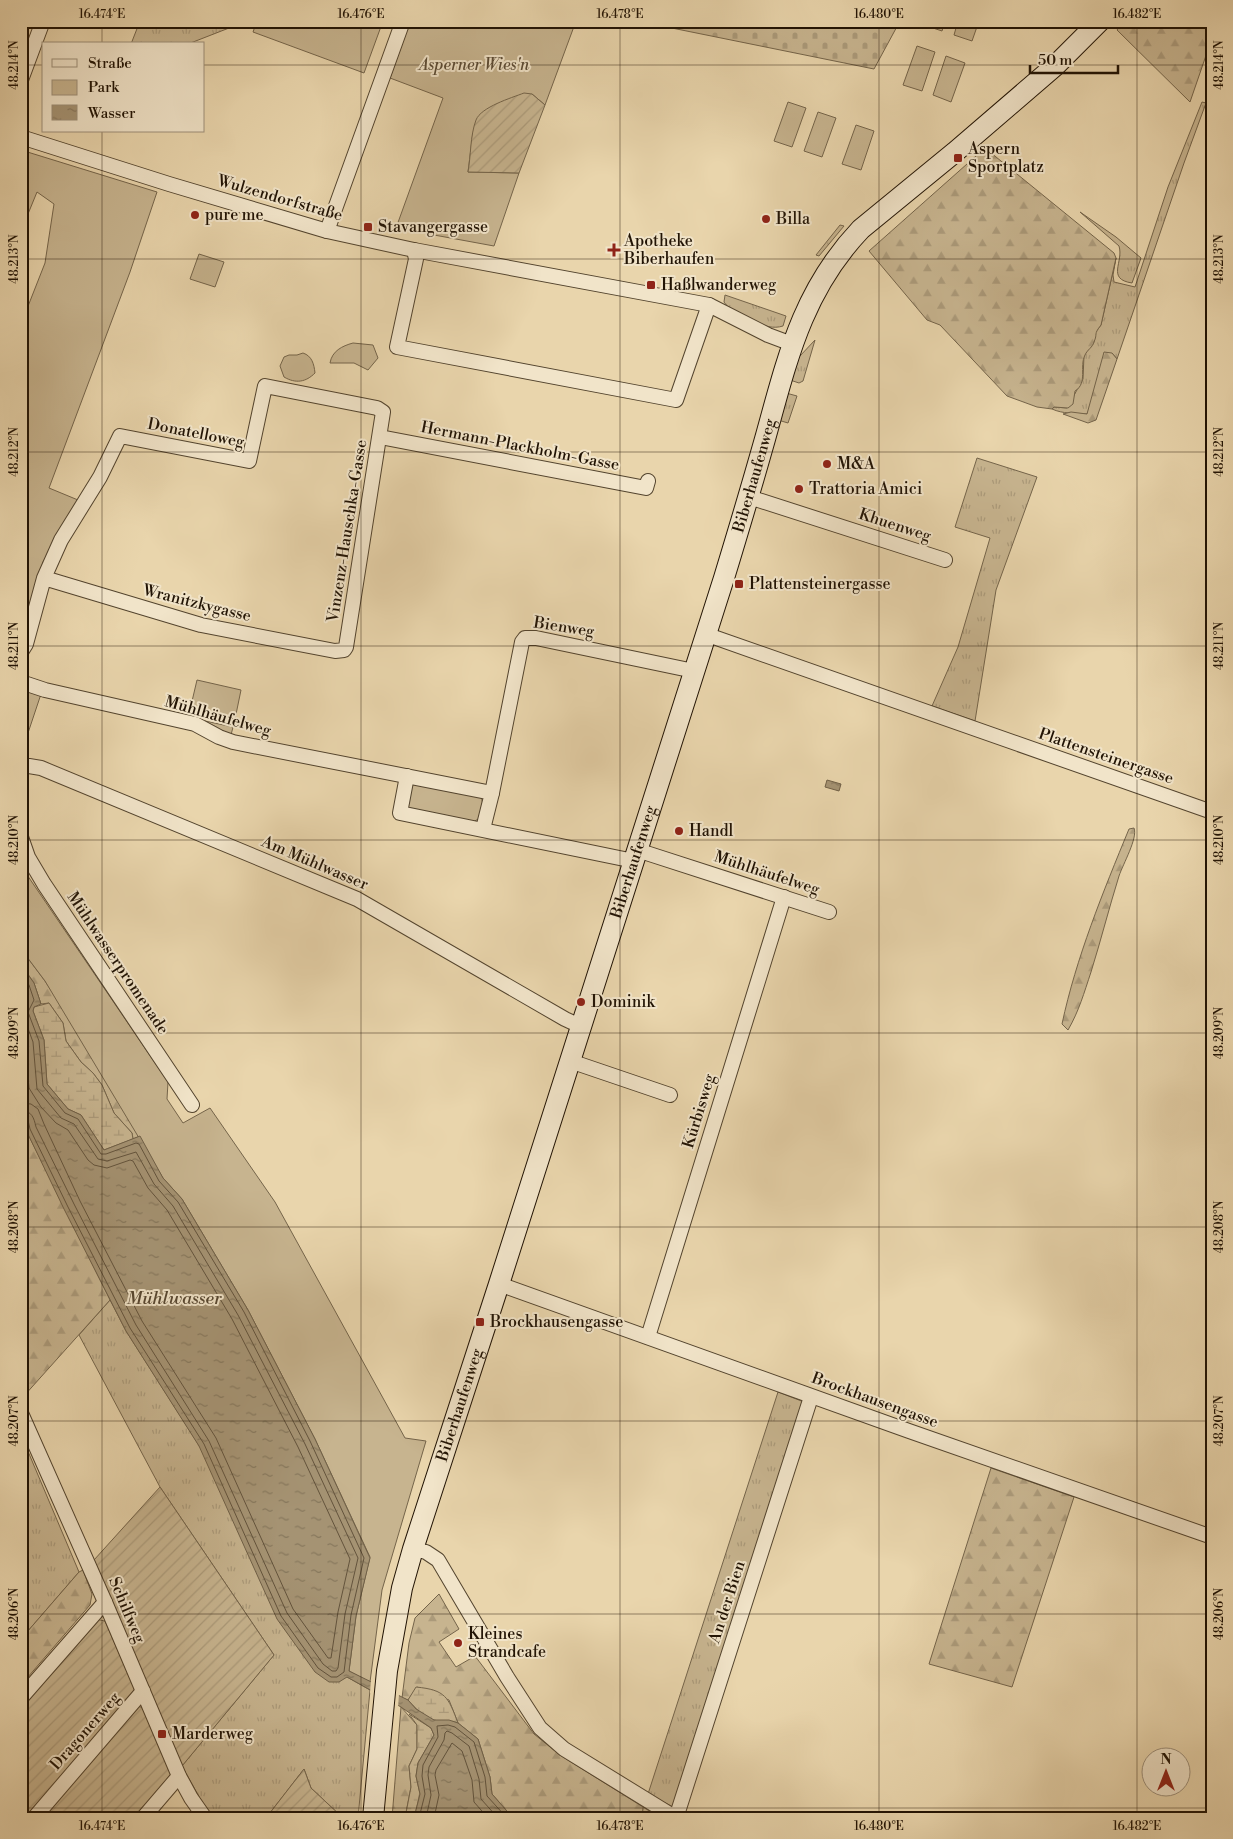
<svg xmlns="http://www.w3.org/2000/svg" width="1233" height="1839" font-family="'Libre Bodoni',serif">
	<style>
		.grass { fill: url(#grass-tufts); stroke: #74644a }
		.forest { fill: url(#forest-firs); stroke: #74644a }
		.wetland { fill: url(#wetland-marsh); stroke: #74644a }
		.cemetery { fill: url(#cemetery-stones); stroke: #74644a }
		.park { fill: #c7b48f; stroke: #74644a }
		.garden { fill: url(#garden-furrows); stroke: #74644a }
		.water { fill: url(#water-ripples); stroke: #706047 }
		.pier { fill: #e9d5ac }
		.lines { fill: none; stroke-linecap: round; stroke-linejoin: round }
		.shore { stroke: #63533c; stroke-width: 1 }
		.minor-casing { stroke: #53442e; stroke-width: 16 }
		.secondary-casing { stroke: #211304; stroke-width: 22 }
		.minor { stroke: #f1e4c9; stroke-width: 14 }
		.secondary { stroke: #f1e4c9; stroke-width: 20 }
		.ticks { fill: none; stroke: #211304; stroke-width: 1; stroke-opacity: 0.45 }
		.poi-dot { fill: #8f2418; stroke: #f1e4c9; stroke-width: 2 }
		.labels { text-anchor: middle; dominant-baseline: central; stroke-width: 4; stroke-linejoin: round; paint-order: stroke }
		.park-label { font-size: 16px; font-style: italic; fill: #5b4b35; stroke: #f1e4c9 }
		.poi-label { font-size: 16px; fill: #211304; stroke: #f1e4c9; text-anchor: start }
		.street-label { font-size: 16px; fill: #211304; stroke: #f1e4c9 }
		.water-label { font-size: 18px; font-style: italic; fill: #564630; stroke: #f1e4c9 }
		.neatline { fill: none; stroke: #211304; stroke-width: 2 }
		.ticks-label { font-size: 12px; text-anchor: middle; fill: #211304 }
	</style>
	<defs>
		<pattern id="grass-tufts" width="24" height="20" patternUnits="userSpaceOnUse" patternTransform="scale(1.25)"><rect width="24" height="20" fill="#c7b48f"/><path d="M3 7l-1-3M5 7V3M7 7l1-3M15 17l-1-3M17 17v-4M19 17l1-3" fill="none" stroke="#ab9a7a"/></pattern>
		<pattern id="forest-firs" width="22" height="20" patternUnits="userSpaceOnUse" patternTransform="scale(1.25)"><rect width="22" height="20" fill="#c7b48f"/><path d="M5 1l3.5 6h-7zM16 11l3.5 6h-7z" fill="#ab9a7a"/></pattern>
		<pattern id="wetland-marsh" width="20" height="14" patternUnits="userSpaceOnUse" patternTransform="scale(1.25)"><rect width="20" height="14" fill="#c7b48f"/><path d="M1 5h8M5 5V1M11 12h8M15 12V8" fill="none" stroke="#ab9a7a"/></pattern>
		<pattern id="cemetery-stones" width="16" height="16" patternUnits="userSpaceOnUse" patternTransform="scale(1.25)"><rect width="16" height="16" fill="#c7b48f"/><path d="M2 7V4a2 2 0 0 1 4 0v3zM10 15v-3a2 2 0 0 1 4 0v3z" fill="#ab9a7a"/></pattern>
		<pattern id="garden-furrows" width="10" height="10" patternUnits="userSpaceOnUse" patternTransform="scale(1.25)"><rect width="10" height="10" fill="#c7b48f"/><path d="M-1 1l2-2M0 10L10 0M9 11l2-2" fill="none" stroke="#ab9a7a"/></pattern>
		<pattern id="water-ripples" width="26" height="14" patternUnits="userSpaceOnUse" patternTransform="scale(1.25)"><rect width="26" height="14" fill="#a59373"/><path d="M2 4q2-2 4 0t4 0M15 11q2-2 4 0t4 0" fill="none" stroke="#86775c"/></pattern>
	</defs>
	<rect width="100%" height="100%" fill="#e9d5ac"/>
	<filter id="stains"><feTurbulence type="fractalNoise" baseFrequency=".004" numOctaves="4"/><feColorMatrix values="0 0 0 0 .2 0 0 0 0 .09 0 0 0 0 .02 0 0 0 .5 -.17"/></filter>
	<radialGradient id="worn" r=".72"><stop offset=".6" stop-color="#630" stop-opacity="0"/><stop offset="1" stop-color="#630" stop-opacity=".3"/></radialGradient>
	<g class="grass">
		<polygon points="140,21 247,21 188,44 131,44"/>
		<path d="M1202 102 1206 103 1184 163 1117 359 1112 353 1087 414C1074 413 1063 414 1052 409L1054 407 1067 408 1083 379 1084 355 1094 342 1095 333 1101 325 1116 258 1113 275 1114 282 1135 287 1168 187Z"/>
		<path d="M1080 212 1116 237 1141 258 1132 283C1106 279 1124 262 1119 246Z"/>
		<polygon points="840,225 844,226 819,256 816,255"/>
		<path d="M725 295 786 316 783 326C764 332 744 315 727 306L724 302Z"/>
		<polygon points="815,340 803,381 799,383 790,380 799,357"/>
		<polygon points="786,393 797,396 788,423 778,420"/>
		<polygon points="977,458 1037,477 996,590 975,721 932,706 958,647 990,538 955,527"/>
		<polygon points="110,1300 126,1331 347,1677 370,1690 358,1818 343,1818 311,1788 304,1769 266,1818 214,1818 207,1811 182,1766 274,1655 160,1487 79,1335"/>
		<polygon points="778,1392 804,1402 675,1808 648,1794"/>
		<polygon points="27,1449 79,1572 21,1639 21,1455"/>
		<polygon points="643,1807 660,1818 642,1818"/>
	</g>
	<g class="forest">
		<polygon points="1124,21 1212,21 1212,38 1190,102 1117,30"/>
		<path d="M985 148 1114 253 1116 258 1101 325C1093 335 1098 333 1094 342 1093 347 1087 350 1085 355 1079 367 1088 383 1075 391L1073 404 1068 408 1054 407 1052 409 1037 407 1007 396 940 325 927 320 869 251Z"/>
		<polygon points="1104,352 1112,353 1117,359 1096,420 1088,423 1063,414 1071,412 1087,414"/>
		<path d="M1134 828C1138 838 1123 864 1119 876 1109 908 1101 940 1091 972 1084 993 1079 1011 1068 1030L1062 1024C1076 958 1103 892 1129 829Z"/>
		<polygon points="21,949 45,981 143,1129 140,1136 133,1139 132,1133 114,1113 102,1085 93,1073 81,1062 66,1041 63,1023 49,1003 41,1004 34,983 21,964"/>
		<polygon points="21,1112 26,1130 110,1300 23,1397 21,1393"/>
		<polygon points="991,1468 1074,1497 1012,1687 929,1664"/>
		<polygon points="83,1570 92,1594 90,1605 21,1685 21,1639 79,1572"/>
		<polygon points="439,1594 459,1629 439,1642 456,1667 475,1656 534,1734 560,1755 643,1807 642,1818 513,1818 492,1794 490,1777 478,1739 458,1723 449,1700 417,1687 408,1700 402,1698 409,1643 415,1618"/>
		<polygon points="401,1707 417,1725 417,1749 409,1766 411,1787 405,1818 392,1818"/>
	</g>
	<g class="wetland">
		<polygon points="49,1003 63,1023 66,1041 81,1062 93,1073 102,1085 114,1113 132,1133 133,1139 104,1150 81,1115 68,1109 47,1084 44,1040 33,1011 34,1007"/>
		<path d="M416 1687C446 1690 448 1697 458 1723 449 1720 442 1722 434 1720 424 1717 415 1708 408 1700Z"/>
		<polygon points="409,1714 431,1728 434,1735 418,1763 416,1776 420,1794 414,1818 405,1818 411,1787 409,1766 417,1749 417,1725"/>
	</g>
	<polygon class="cemetery" points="658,21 900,21 874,69 657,25"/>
	<g class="park">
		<polygon points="257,21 383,21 364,73 253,32"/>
		<polygon points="410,21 576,21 545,105 532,94 473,132 468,172 519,173 494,246 396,228 443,98 390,78"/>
		<polygon points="925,21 945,21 942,31 924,25"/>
		<polygon points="958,21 979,21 972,41 954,35"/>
		<polygon points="917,46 935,52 922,91 903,85"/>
		<polygon points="946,56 965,63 951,102 933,95"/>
		<polygon points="788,102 806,108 792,147 774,141"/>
		<polygon points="818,112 836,118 822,157 804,151"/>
		<polygon points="856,125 874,131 861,170 842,164"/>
		<polygon points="21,150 157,192 130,272 49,488 78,500 43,562 21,641 21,324 45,263 54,204 37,192 21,231"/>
		<polygon points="199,254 224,262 215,287 190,279"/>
		<path d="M353 343 373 345 378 358 368 370 354 363H330C332 351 342 346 353 343Z"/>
		<path d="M303 353C312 356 314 364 315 373 306 382 296 384 284 377L280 366 284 357 289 355H297Z"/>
		<polygon points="197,680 241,690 234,724 189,714"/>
		<polygon points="21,690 41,694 21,754"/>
		<polygon points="205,721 233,727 231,735"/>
		<path d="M413 784 479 795C485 801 482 809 480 818L473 822 412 810 408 807 410 787Z"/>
		<polygon points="21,866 168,1082 167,1099 183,1123 210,1108 275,1202 405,1438 426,1441 382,1590 370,1682 349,1671 356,1616 370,1557 315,1439 248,1310 182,1199 163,1178 45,981 21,949"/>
	</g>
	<g class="garden">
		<path d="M524 93 532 94 545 105 519 173 468 172C471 156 470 136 476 120 481 107 511 98 524 93Z"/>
		<polygon points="160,1487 274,1655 182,1766 94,1560"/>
		<polygon points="95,1619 105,1621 136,1692 27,1818 21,1818 21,1705"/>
		<polygon points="137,1706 144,1708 172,1773 134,1818 40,1818"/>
		<polygon points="304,1769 311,1788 343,1818 266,1818"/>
	</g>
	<g class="water">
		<polygon points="827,780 841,784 839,791 825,787"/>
		<polygon points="21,965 34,983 41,1004 34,1007 33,1011 44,1040 47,1084 68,1109 81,1115 104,1150 140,1136 163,1178 182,1199 248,1310 315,1439 370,1558 356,1616 349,1671 408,1700 416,1709 434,1720 449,1720 458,1723 478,1739 490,1777 492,1794 513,1818 414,1818 420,1794 416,1776 418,1763 434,1735 431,1728 401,1707 347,1677 339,1682 329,1682 315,1672 277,1619 199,1446 126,1331 64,1209 26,1130 21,1112"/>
	</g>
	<polygon class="pier" points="371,1680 399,1694 398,1708 370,1693"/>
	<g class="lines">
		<g class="shore">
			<polyline points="21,973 29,985 34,1000 28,1012 39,1041 43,1086 65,1113 78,1119 101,1154 106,1154 136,1143 139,1144 159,1181 178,1202 244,1312 310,1441 364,1558 351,1615 344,1672 337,1677 331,1677 318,1668 281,1616 204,1444 130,1328 68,1207 30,1129 28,1120 21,1117"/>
			<path d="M21 984 27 998 22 1012 33 1042 37 1089 61 1118 74 1124 98 1159 107 1161 136 1152 154 1184 173 1206 238 1315 305 1444 358 1558 345 1614 338 1668 336 1671H332L323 1664 287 1613 209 1441 136 1325 74 1204 36 1127C34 1118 32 1111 21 1110"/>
			<polyline points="21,1031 25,1044 29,1088 41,1107 56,1123 68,1130 88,1160 94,1165 107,1168 130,1160 133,1161 148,1188 167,1210 232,1319 298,1447 350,1559 338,1612 331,1658 328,1658 293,1609 216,1438 142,1321 80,1201 44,1124 38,1109 31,1104 21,1103"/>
			<polyline points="419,1818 425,1794 422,1776 423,1765 438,1737 437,1726 448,1725 455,1727 474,1742 485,1777 487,1796 507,1818"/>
			<polyline points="426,1818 431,1795 428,1775 429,1767 444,1740 445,1733 447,1731 452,1733 469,1746 479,1779 481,1799 498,1818"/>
			<polyline points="434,1818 439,1795 435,1775 436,1770 452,1743 462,1751 472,1780 474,1802 488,1818"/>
		</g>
		<defs>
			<g id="minor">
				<polyline points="21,80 43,21"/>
				<polyline points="21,137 169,184 327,231 414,250 709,305 768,335 792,344"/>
				<polyline points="327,231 403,21"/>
				<polyline points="414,250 416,259 397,347 676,400 709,305"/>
				<polyline points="380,437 646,488 648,481"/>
				<polyline points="749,497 945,560"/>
				<polyline points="705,634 1212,812"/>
				<polyline points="21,652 26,644 44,578 61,540 100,477 120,436 249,461 265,386 377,408 383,412 346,647 344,650 335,651 201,625 44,578"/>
				<polyline points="21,682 45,690 195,724 219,737 233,742 492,793 483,829"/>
				<polyline points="21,768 29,766 41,768 357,899 565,1019 580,1026"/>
				<polyline points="407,776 400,813 634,861"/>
				<polyline points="492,793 522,642 525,638 536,638 694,671"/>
				<polyline points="21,837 28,857 44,884 192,1105"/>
				<polyline points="637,850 829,912"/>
				<polyline points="570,1061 670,1095"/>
				<polyline points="499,1284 909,1431 1212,1537"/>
				<polyline points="648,1337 784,897"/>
				<polyline points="21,1413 105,1602 179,1776 191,1798 205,1818"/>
				<polyline points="413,1549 426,1552 438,1560 507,1677 540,1728 564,1749 676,1818"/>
				<polyline points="21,1698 105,1602"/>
				<polyline points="34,1818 143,1691"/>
				<polyline points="143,1818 179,1776"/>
				<polyline points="676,1818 811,1397"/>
			</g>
			<g id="secondary">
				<path id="s1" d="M373 1818 387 1671 402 1588 413 1549 499 1284 724 578C738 532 752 485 765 439 787 360 802 291 861 229L955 152 1055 66 1100 21"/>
			</g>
		</defs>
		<use href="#minor" class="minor-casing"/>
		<use href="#secondary" class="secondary-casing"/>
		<use href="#minor" class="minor"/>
		<use href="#secondary" class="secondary"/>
	</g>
	<path class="ticks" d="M102 21V44M361 21V1818M620 21V1818M879 21V1818M1137 21V1818M21 65H44M204 65H1212M102 131V1818M21 259H1212M21 452H1212M21 646H1212M21 840H1212M21 1033H1212M21 1227H1212M21 1421H1212M21 1614H1212M21 1808H1212"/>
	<g class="poi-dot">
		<rect x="953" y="153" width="10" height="10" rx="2.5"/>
		<circle cx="195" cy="215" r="5"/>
		<circle cx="766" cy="219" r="5"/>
		<rect x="363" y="222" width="10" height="10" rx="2.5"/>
		<path d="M611.5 242.5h5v5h5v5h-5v5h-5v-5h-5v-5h5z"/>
		<rect x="646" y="280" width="10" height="10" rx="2.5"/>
		<circle cx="827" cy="464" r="5"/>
		<circle cx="799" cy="489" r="5"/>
		<rect x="734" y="579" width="10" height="10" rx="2.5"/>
		<circle cx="679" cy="831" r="5"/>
		<circle cx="581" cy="1002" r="5"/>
		<rect x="475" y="1317" width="10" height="10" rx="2.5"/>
		<circle cx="458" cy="1643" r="5"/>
		<rect x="157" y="1729" width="10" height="10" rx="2.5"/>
	</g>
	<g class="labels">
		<g class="park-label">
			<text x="474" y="65">Asperner Wies'n</text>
		</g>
		<g class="poi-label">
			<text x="968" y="149">Aspern<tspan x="968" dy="18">Sportplatz</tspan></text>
			<text x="205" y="215">pure me</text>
			<text x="776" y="219">Billa</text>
			<text x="378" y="227">Stavangergasse</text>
			<text x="624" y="241">Apotheke<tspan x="624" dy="18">Biberhaufen</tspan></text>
			<text x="661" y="285">Haßlwanderweg</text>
			<text x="837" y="464">M&amp;A</text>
			<text x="809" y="489">Trattoria Amici</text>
			<text x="749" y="584">Plattensteinergasse</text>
			<text x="689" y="831">Handl</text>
			<text x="591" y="1002">Dominik</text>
			<text x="490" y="1322">Brockhausengasse</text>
			<text x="468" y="1634">Kleines<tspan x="468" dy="18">Strandcafe</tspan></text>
			<text x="172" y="1734">Marderweg</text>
		</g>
		<g class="street-label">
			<text transform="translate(280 198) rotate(16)">Wulzendorfstraße</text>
			<text transform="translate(196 433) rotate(11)">Donatelloweg</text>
			<text transform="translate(520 446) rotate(11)">Hermann-Plackholm-Gasse</text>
			<text stroke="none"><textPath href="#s1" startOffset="1399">Biberhaufenweg</textPath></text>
			<text transform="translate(895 525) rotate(18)">Khuenweg</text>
			<text transform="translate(347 531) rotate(-81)">Vinzenz-Hauschka-Gasse</text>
			<text transform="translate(197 603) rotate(14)">Wranitzkygasse</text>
			<text transform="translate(564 627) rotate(9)">Bienweg</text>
			<text transform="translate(218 716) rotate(16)">Mühlhäufelweg</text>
			<text transform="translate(1106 756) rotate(19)">Plattensteinergasse</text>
			<text stroke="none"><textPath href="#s1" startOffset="994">Biberhaufenweg</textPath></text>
			<text transform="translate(315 863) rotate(23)">Am Mühlwasser</text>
			<text transform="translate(767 873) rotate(18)">Mühlhäufelweg</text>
			<text transform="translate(118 963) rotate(56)">Mühlwasserpromenade</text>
			<text transform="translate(699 1111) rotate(-73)">Kürbisweg</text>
			<text transform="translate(875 1400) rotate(20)">Brockhausengasse</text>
			<text stroke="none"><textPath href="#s1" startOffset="424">Biberhaufenweg</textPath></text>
			<text transform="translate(727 1602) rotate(-72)">An der Bien</text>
			<text transform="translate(127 1610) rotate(67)">Schilfweg</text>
			<text transform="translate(85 1731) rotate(-49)">Dragonerweg</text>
		</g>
		<g class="water-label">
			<text x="174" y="1298">Mühlwasser</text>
		</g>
	</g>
	<rect width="1233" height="1839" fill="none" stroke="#e9d5ac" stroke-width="55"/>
	<rect x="42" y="42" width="162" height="90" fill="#f1e4c9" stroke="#9e907a"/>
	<rect x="52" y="59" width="25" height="8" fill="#f1e4c9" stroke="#9e907a"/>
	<text x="88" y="68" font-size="15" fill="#211304">Straße</text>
	<rect x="52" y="80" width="25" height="15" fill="#c7b48f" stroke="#9e907a"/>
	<text x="88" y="92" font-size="15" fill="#211304">Park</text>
	<rect x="52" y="105" width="25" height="15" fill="url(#water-ripples)" stroke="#9e907a"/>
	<text x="88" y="118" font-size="15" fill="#211304">Wasser</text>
	<g transform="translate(1166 1772)"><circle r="24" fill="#f1e4c9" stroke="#9e907a"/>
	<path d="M0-4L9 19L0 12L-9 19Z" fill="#8f2418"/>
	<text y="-8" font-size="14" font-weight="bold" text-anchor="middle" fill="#211304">N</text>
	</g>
	<path d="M1030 65v8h88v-8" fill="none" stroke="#211304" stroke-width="2.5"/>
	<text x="1038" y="65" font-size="15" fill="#211304" stroke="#f1e4c9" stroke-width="4" paint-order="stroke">50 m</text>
	<rect x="28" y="28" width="1178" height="1784" class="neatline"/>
	<g class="ticks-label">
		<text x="102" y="18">16.474°E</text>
		<text x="361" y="18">16.476°E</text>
		<text x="620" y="18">16.478°E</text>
		<text x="879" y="18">16.480°E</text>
		<text x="1137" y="18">16.482°E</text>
		<text transform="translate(14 65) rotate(-90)" y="4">48.214°N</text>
		<text transform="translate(1219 65) rotate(-90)" y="4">48.214°N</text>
		<text transform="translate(14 259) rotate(-90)" y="4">48.213°N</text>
		<text transform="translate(1219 259) rotate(-90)" y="4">48.213°N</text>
		<text transform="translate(14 452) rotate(-90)" y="4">48.212°N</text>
		<text transform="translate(1219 452) rotate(-90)" y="4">48.212°N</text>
		<text transform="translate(14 646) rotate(-90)" y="4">48.211°N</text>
		<text transform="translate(1219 646) rotate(-90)" y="4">48.211°N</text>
		<text transform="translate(14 840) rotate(-90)" y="4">48.210°N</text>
		<text transform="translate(1219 840) rotate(-90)" y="4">48.210°N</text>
		<text transform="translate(14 1033) rotate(-90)" y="4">48.209°N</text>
		<text transform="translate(1219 1033) rotate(-90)" y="4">48.209°N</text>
		<text transform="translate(14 1227) rotate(-90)" y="4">48.208°N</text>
		<text transform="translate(1219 1227) rotate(-90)" y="4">48.208°N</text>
		<text transform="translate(14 1421) rotate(-90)" y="4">48.207°N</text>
		<text transform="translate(1219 1421) rotate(-90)" y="4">48.207°N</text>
		<text transform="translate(14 1614) rotate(-90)" y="4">48.206°N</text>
		<text transform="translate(1219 1614) rotate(-90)" y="4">48.206°N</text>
		<text x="102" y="1830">16.474°E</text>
		<text x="361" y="1830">16.476°E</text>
		<text x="620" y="1830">16.478°E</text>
		<text x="879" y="1830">16.480°E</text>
		<text x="1137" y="1830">16.482°E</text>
	</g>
	<rect width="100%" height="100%" filter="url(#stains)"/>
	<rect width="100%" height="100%" fill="url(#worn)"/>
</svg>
